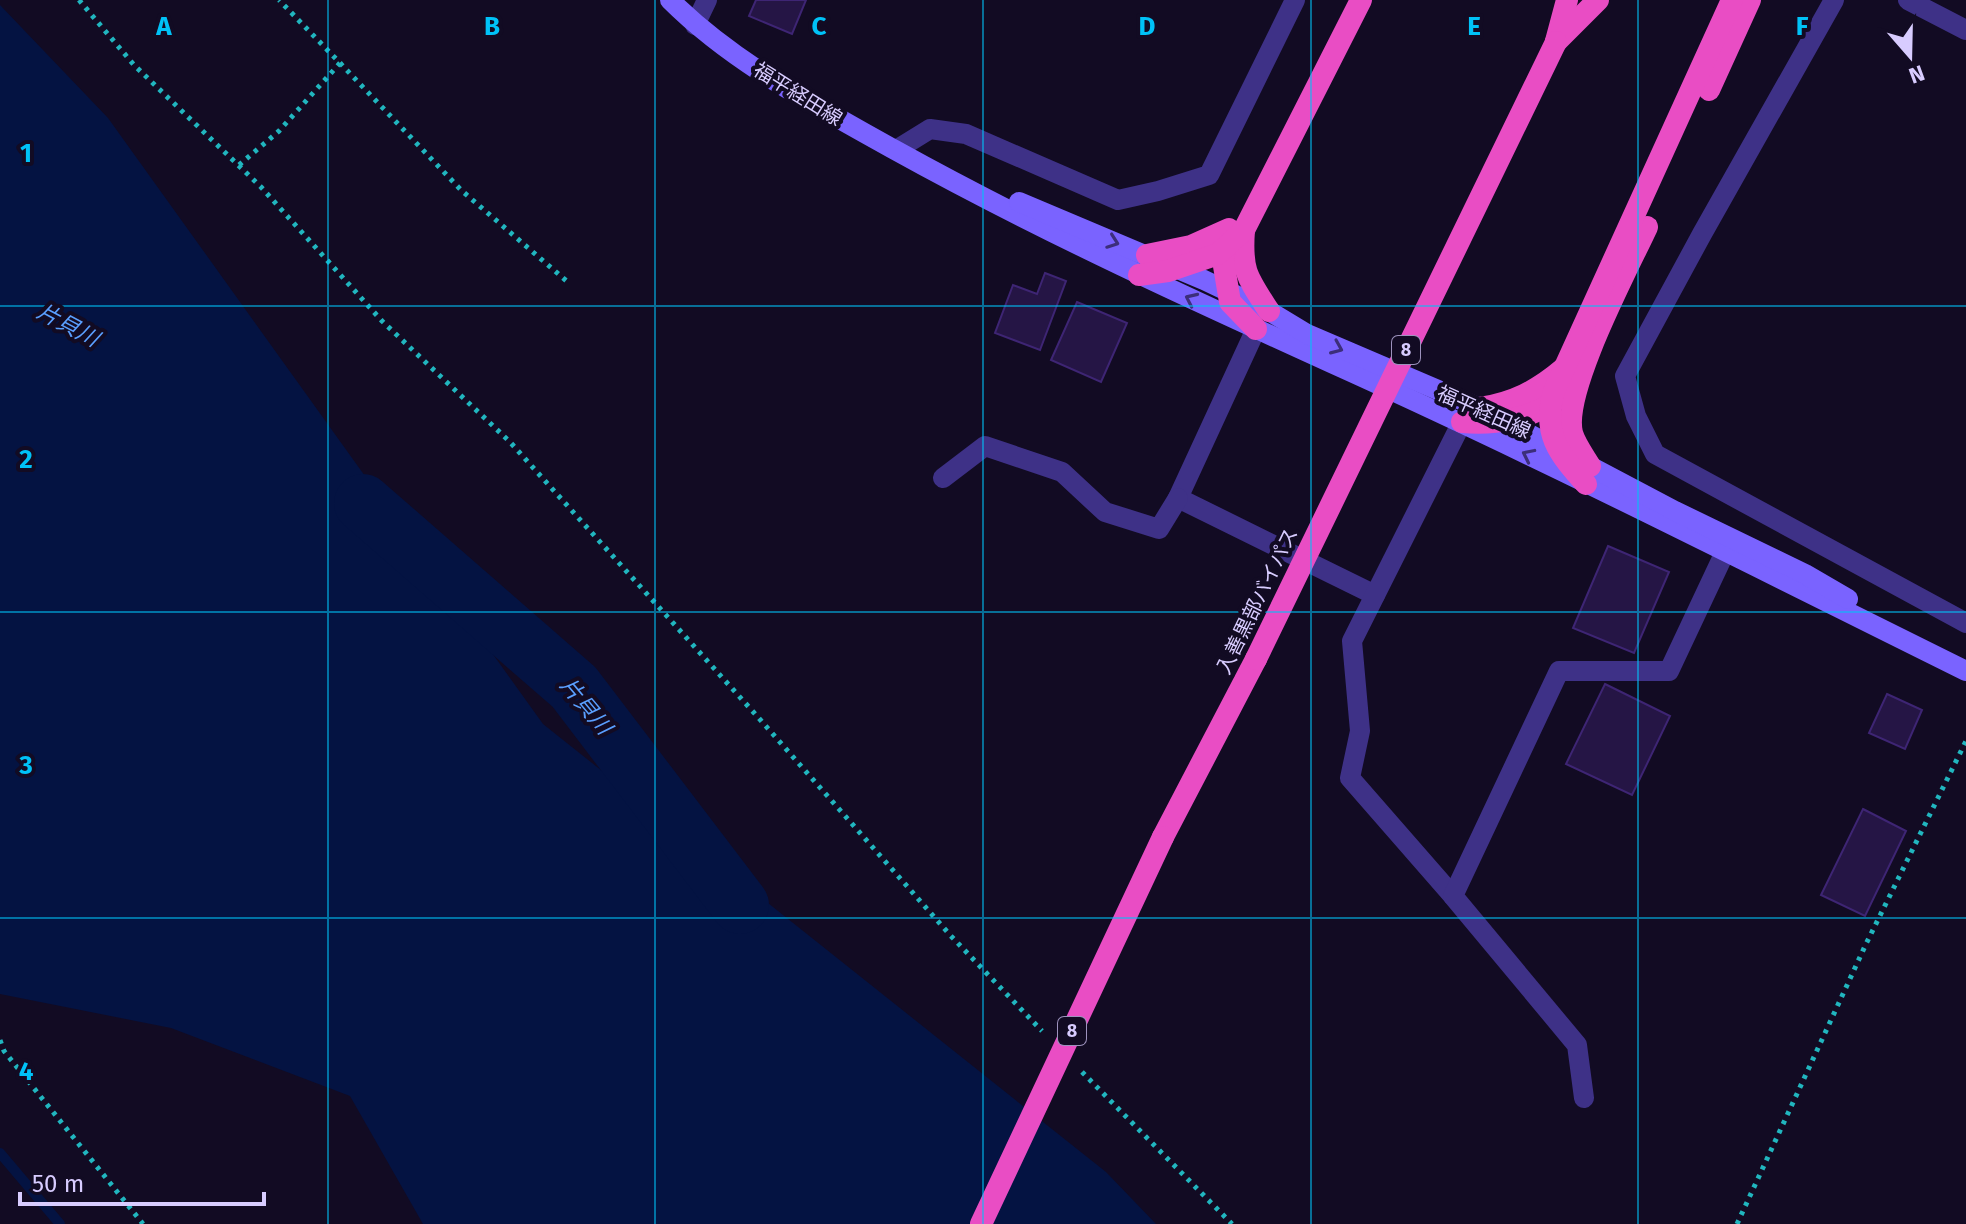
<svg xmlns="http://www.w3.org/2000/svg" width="1966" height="1224" font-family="'Fira Sans','Noto Sans JP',sans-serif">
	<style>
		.water { fill: #041342 }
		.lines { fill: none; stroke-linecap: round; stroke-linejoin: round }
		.stream { stroke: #041342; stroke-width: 10 }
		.river { stroke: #041342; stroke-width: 58 }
		.building { fill: #251545; stroke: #3e2574; stroke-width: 2 }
		.path { stroke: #21b6bf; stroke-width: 5; stroke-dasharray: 4 6; stroke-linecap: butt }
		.minor { stroke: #3e3187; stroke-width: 20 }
		.secondary { stroke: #7a63ff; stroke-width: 20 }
		.trunk { stroke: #e94dc4; stroke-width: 22 }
		.trunk-bridge { stroke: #e94dc4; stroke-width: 22 }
		.oneway { stroke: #3c2e7b }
		.grid { fill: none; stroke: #00c2f7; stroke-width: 2; stroke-opacity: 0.55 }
		.labels { text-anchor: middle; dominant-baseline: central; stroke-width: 8; stroke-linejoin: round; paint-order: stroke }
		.shield { fill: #120b23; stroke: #9d92bd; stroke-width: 2 }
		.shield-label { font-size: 18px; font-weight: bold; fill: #d8ccff }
		.street-label { font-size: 20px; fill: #d8ccff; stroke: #120b23 }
		.water-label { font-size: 22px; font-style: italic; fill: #5a9fff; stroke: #120b23 }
		.grid-label { font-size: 26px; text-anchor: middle; font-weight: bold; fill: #00c2f7; stroke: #120b23; stroke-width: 8; stroke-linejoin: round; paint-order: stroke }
	</style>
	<rect width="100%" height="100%" fill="#120b23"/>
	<polygon class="water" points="0,5 108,118 543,724 1106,1172 1156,1224 423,1224 350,1096 171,1028 0,994"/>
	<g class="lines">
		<polyline class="stream" points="0,1153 60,1224"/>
		<polyline class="river" points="363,503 574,687 740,905"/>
	</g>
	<g class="building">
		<polygon points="756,0 806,0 792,34 749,16"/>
		<polygon points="1045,273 1066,281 1040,350 995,333 1013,285 1037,294"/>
		<polygon points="1077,302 1127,323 1101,382 1051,360"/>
		<polygon points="1608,546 1669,572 1634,653 1573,628"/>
		<polygon points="1605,684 1670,716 1632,795 1566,764"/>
		<polygon points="1887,694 1922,710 1905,749 1869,733"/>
		<polygon points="1863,809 1906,831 1865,916 1821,895"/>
	</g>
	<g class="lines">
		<g class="path">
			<polyline points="79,0 134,65 261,187 382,321 510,442 756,715 950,935 1042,1031"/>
			<polyline points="340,63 461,190 570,284"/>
			<polyline points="239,165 279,131 340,63 279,0"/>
			<polyline points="0,1040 4,1051 143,1224"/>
			<polyline points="1082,1072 1232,1224"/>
			<polyline points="1737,1224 1866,944 1966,741"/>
		</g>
		<g class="minor">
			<polyline points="1834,0 1702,234 1625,376 1636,416 1655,454 1966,623"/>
			<polyline points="1908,0 1966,30"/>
			<polyline points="695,25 707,0"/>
			<polyline points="896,150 930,129 966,134 1118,200 1158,191 1209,175 1295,0"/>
			<polyline points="1256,329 1178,498 1375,595"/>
			<polyline points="943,478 985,446 1062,472 1105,512 1159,529 1178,498"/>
			<polyline points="1453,896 1350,778 1360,731 1352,641 1462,422"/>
			<polyline points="1584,1098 1577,1045 1453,896 1559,671 1669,671 1725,552"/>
		</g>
		<g class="secondary">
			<path d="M670 0C734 64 817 106 895 150 1043 232 1197 302 1351 372 1558 466 1762 570 1966 671"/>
			<polyline points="1019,202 1204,280 1269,311 1307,334 1480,408 1675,511 1805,574 1848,599"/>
		</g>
		<g class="trunk">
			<polyline points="1556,41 1567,0"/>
			<polyline points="1556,42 1598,0"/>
			<polyline points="1709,90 1750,0"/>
			<path d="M1244 230C1241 271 1247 277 1269 311"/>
			<polyline points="1227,238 1223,260 1230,302 1256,329"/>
			<polyline points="1147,255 1191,246 1229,229"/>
			<polyline points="1139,275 1168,271 1218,254 1244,230 1361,0"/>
			<path d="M1480 408C1513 403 1537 391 1563 369"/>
			<path d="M1462 422C1495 425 1531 419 1558 399"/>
			<path d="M1590 466C1584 456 1575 444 1572 433 1562 391 1627 270 1647 227"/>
			<path d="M1586 484C1558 453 1542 433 1554 391L1732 0"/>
			<polyline points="1163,837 1256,659"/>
		</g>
		<g class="trunk-bridge">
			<polyline points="1256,659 1556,42"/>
			<polyline points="981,1224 1163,837"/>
		</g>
	</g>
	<defs><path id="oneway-chevron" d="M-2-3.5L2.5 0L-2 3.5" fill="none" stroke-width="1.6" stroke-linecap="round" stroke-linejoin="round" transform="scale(2)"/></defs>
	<g class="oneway">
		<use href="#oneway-chevron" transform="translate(1113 242) rotate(20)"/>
		<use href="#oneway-chevron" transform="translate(1191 299) rotate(-155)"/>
		<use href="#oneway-chevron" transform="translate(1337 348) rotate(23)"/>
		<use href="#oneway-chevron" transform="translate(1528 455) rotate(-154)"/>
	</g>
	<path class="grid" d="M328 0V1224M655 0V1224M983 0V1224M1311 0V1224M1638 0V1224M0 306H1966M0 612H1966M0 918H1966"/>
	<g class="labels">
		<g class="shield">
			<rect x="1392" y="336" width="28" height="28" rx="6"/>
			<rect x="1058" y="1017" width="28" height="28" rx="6"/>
		</g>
		<g class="shield-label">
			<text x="1406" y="350">8</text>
			<text x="1072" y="1031">8</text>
		</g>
		<g class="street-label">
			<text transform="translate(798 94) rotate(32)">福平経田線</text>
			<text transform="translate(1484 412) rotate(24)">福平経田線</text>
			<text transform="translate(1257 601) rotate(-64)">入善黒部バイパス</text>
		</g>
		<g class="water-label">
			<text transform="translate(68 325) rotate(28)">片貝川</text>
			<text transform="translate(586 706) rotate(50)">片貝川</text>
		</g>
	</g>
	<g class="grid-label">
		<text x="164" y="35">A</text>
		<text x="492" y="35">B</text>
		<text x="819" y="35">C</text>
		<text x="1147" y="35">D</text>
		<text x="1474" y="35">E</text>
		<text x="1802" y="35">F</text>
		<text x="26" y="162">1</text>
		<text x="26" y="468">2</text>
		<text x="26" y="774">3</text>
		<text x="26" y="1080">4</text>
	</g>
	<g transform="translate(1910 56) rotate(160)" stroke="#120b23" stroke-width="6" paint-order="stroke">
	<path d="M0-6L14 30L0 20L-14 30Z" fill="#d8ccff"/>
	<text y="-12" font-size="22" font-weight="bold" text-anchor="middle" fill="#d8ccff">N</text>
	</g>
	<path d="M20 1192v12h244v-12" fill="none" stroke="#d8ccff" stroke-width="4"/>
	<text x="32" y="1192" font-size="24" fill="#d8ccff" stroke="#120b23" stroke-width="6" paint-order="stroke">50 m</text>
</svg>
